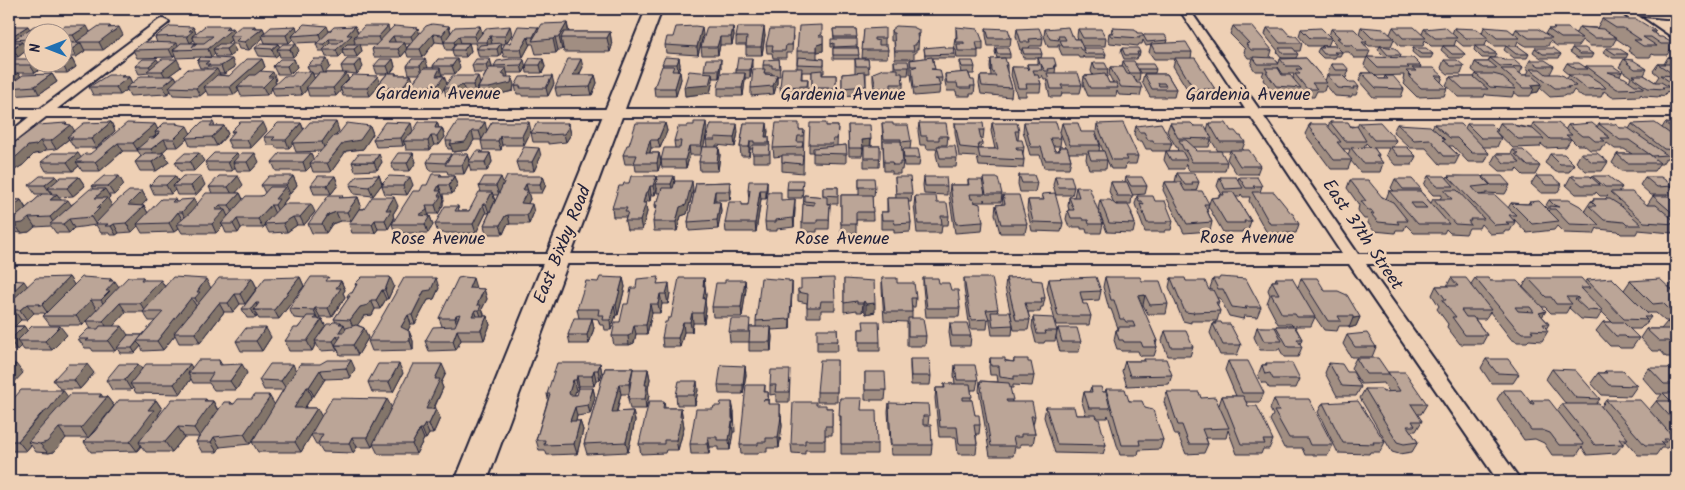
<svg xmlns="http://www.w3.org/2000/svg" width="1685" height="490" font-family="Kalam,sans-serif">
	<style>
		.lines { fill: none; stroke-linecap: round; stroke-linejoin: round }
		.street-casing { stroke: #22223b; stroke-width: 4 }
		.secondary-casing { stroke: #22223b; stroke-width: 4 }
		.street { fill: #eed0b5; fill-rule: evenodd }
		.secondary { fill: #eed0b5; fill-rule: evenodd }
		.wall { fill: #a18e82; stroke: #22223b; fill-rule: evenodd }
		.shaded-wall { fill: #83746a; stroke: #22223b }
		.building { fill: #bba597; stroke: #22223b; fill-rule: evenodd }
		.labels { text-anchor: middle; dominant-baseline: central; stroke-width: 5; stroke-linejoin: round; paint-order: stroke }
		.street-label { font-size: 18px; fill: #22223b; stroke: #eed0b5 }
	</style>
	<rect width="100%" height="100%" fill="#eed0b5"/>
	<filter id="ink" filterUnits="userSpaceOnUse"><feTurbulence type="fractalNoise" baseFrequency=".02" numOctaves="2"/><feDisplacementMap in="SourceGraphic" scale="10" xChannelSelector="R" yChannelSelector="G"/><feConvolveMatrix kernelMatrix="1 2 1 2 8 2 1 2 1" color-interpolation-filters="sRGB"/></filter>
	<g filter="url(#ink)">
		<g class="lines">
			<defs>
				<g id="street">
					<polygon points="1179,9 1189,9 1259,109 1676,109 1676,117 1264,117 1358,254 1676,254 1676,264 1366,264 1521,481 1498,481 1349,264 9,264 9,254 1342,254 1251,117 46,117 14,142 9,143 9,133 29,117 9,117 9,109 40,109 159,20 163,19 169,22 167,24 57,109 1245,109"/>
					<polygon points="1616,9 1628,9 1676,42 1676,50 1672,50"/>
				</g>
				<g id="secondary">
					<polygon points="646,9 662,9 487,481 455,481"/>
					<polygon points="1614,9 1676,9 1676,19 1622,14 1616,12"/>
				</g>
			</defs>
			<use href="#street" class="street-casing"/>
			<use href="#secondary" class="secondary-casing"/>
			<use href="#street" class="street"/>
			<use href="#secondary" class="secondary"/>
		</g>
		<g class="wall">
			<polygon points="1602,19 1656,31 1654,33 1659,37 1674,44 1667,55 1655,55 1652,54 1650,57 1637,57 1628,51 1630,48 1617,39 1616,39 1612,46 1590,46 1582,40 1578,46 1557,46 1550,41 1548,46 1526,46 1518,41 1516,46 1529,54 1527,58 1514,58 1504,50 1506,46 1494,46 1487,40 1485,46 1497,54 1495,58 1482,58 1474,50 1475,46 1463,46 1456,40 1454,46 1431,46 1425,40 1423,46 1400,46 1394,39 1391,46 1369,46 1366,43 1366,46 1370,51 1367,58 1354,58 1349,52 1342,52 1340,56 1336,56 1335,58 1323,58 1317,52 1319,48 1321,48 1322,46 1335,46 1335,43 1331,39 1328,46 1307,46 1299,36 1301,29 1329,36 1331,29 1359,34 1361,27 1390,34 1393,27 1422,34 1424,29 1452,34 1454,28 1482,33 1484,27 1514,33 1516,29 1545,34 1548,29 1553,29 1553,28 1576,33 1579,27 1597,28"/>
			<path d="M567 23 569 32H610L612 46 610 52H564L563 48 562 50H558L556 53 536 54 533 44H530L523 57H504L502 51 499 57H479L475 43H461H469L471 51 466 57H454L452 50H446L444 43 435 42 423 57H408L406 51 401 57H374L372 49 376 45H360L362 51 357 57H345L343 53 339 57H326L324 51H319L316 44 317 42 295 43 293 39 289 43H265L263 38 249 50 239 49 237 44H232L231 40 227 44 236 51 229 57H216L215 54 211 57H205L235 67 224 74H219L220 75 229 76 262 59 265 67 261 71 276 80 275 81 276 84 292 76 310 72 307 66 327 59 330 67 324 73H343L341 66 347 59 363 67 357 74 346 73 348 79 378 76 380 82 387 74H377L374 66 393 59 395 67 390 73H396L397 75H411L413 82 420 74H409L407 66 412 59 428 67 427 68H433V66L438 59 460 67 455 74H442V76L447 84H480L486 73H474L472 65 490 59 492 67V68H495L494 66 510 59 526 68 523 73H507V77L514 85 513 91 491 96H480L478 88 479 87 475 93H465L457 96H446L444 88 441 93 411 96 409 89 404 96H387L386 94H379L377 88 370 96H343L341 90 336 96H309L307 89 302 95 275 96 272 89 267 95 241 96 239 91 234 95H208L206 91 200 96 173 95 171 91 167 94 130 96 127 90 120 95H93L89 87 124 75 125 77H129L132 83 150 76 149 73 139 74 135 66 159 61 181 67 168 76H175L177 80 207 69V68H200L197 61 201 57 176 58 175 55 173 57 137 58 133 50 157 43 155 37 193 27 196 33 233 28 235 31 255 28H263L265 33 296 26 297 31H329L355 26 358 33 418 28 419 34 449 26 451 32 480 26 482 33 512 34 506 43H510L539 30ZM194 40 196 43H197L196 44 195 43H190ZM405 44H410L406 48ZM501 44H505L502 49ZM313 74H318L314 78Z"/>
			<polygon points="9,26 30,29 90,32 111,28 123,35 103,50 84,50 85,51 76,57 64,57 62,55 62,47 77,43 62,43 62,32 32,32 32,57 28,49 30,47 25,47 27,50 18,57 9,57"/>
			<path d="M1233 26 1272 50 1270 57 1279 63 1280 59 1306 58 1325 81 1327 75H1330L1328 72 1331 64 1349 70 1346 78H1345L1349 82 1359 87 1356 95H1352L1351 97 1335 96 1326 85 1324 91H1317L1314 97H1304L1300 92 1298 97 1274 94 1263 80 1264 78 1262 76 1264 71H1255L1251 65 1253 58H1248L1244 52 1245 49 1230 34ZM1278 67 1283 74H1294L1293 77 1294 79 1282 75Z"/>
			<polygon points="733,27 734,35 732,45 720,45 718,55 702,55 701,47"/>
			<polygon points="956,27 983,42 983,50 978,50 978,58 957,58 956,50 955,50 954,45 955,38 956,38"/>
			<polygon points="986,28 1011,38 1010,46 988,46 986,35"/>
			<polygon points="1112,28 1137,33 1144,35 1168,40 1167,43 1192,52 1191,58 1215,89 1212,97 1192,97 1173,66 1175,59 1154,59 1149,52 1151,45 1146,46 1143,40 1142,44 1139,44 1138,46 1110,43 1108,40 1109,33 1111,33"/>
			<polygon points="1267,28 1290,36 1302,43 1300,51 1295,51 1298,54 1296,58 1282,58 1277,52 1278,51 1265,35"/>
			<polygon points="833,29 856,29 857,48 858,48 859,59 833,59 833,48 834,47 831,47 831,44 834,39"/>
			<polygon points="864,29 885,38 885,45 888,50 887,58 862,58"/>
			<polygon points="1017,29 1043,38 1042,46 1030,46 1029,48 1042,54 1041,58 1023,58 1021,52 1022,50 1020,50 1016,36"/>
			<polygon points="1045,29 1071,35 1075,39 1078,39 1077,36 1078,29 1106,38 1105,46 1082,46 1083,48 1106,54 1105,58 1084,58 1083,56 1083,58 1079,58 1078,55 1062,55 1059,48 1060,44 1058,44 1058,47 1048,47 1044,36"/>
			<polygon points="891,30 919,34 918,49 916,49 916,53 914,53 914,59 895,59 894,41 891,41"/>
			<polygon points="703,35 698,55 666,53 665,45 673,37"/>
			<polygon points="765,35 762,55 746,55 746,45 736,45 736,37"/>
			<polygon points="793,36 792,53 786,53 786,58 773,58 772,53 767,53 766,45"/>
			<polygon points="822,36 823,36 823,51 817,52 817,58 824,59 824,73 822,73 822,75 836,75 836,96 812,96 812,72 802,72 802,79 808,79 808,95 781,95 780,87 797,68 797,51"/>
			<polygon points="278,44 280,47 299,51 293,57 280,57 279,54 275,57 259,56 255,48"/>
			<polygon points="1380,46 1401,55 1400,58 1421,66 1420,68 1443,76 1441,82 1447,88 1444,96 1417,97 1404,84 1405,82 1403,79 1404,75 1376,76 1379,79 1384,79 1385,76 1404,89 1401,97 1373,97 1359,81 1362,73 1371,73 1364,65 1367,57 1386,58 1378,50"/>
			<polygon points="1443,46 1465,54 1463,58 1450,58 1441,50"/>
			<polygon points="924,48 946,48 955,54 955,58 933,58 934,69 942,78 941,86 940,86 939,94 914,96 911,74 910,74 910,60 925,58"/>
			<polygon points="996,48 1010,54 1010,58 997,58 995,52"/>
			<polygon points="1122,48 1140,52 1139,56 1138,56 1137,59 1124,59 1121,52"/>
			<polygon points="1413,48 1433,54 1431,58 1419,58 1412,52"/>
			<polygon points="1535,48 1561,54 1559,58 1541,58 1533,52"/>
			<polygon points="1572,48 1593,54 1591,58 1578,58 1570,52"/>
			<polygon points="1606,48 1628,54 1626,58 1613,58 1603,52"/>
			<polygon points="1668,57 1676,57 1676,96 1674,97 1667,91 1664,96 1660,95 1659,97 1643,96 1641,94 1640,96 1612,97 1604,91 1601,97 1582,97 1574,90 1571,95 1565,95 1564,96 1550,97 1540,88 1538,92 1532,93 1530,96 1519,96 1514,92 1512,97 1487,95 1485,94 1484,97 1459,97 1446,85 1450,77 1474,77 1476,74 1477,74 1472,70 1475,62 1488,62 1490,58 1503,60 1523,67 1520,73 1522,75 1527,75 1529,70 1526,68 1530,60 1554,66 1550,74 1567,79 1569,75 1563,70 1567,63 1585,67 1586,66 1622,72 1620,76 1629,81 1631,77 1622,71 1623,70 1619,67 1624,59 1647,69 1644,75 1655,82 1659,76 1653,71 1658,64 1664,64"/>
			<polygon points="679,58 680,65 678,71 681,79 676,96 655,96 654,88 663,66 662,64"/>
			<polygon points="1038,58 1056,65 1055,73 1082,85 1080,93 1062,93 1061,97 1050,97 1046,79 1044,79 1042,75 1041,78 1039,78 1041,84 1040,92 1026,92 1026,96 1017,96 1011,75 1012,67 1027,68 1027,64 1038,64"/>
			<polygon points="72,59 76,67 67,73 55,73 50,65"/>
			<polygon points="294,59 297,67 290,74 277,74 273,66"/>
			<polygon points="543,59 545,67 542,73 527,73 526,65"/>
			<path d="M779 59 780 76H777V83L774 94 751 96V88L763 69V65ZM765 73H772V75L765 74Z"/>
			<polygon points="855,59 868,59 869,73 866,73 866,94 842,96 842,74 855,73"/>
			<polygon points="991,59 1007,65 1007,71 1012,88 1011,97 981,94 979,84 980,76 991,76 990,66"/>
			<polygon points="1444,60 1464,66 1461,74 1448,74 1441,68"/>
			<polygon points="9,61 9,62 43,62 45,66 35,73 18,73 20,77 52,74 57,82 39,94 9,96"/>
			<polygon points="894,61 909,67 908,75 902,75 903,84 903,92 891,92 890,96 875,96 873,81 873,73 894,69"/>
			<polygon points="960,61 975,67 974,74 969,74 971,80 975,86 974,94 970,94 970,96 957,96 956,91 947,91 945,82 945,74 961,73 960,68"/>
			<polygon points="1123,61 1156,69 1155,73 1140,73 1139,81 1136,81 1137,83 1142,88 1140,96 1119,95 1117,91 1116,96 1088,96 1083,84 1084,76 1093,76 1091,71 1093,63 1108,69 1107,77 1106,77 1109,83 1113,83 1109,75 1110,67 1122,67"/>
			<polygon points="752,66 750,78 745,78 743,96 718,96 718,88 736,73 736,70"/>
			<polygon points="583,67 579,75 595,75 597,83 592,95 557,96 555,88"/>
			<polygon points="721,67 719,78 712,78 713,80 710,93 685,96 704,72 704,70"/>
			<polygon points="1144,74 1167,74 1176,89 1174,97 1150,97 1142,82"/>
			<polygon points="554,84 548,96 522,96 522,94 517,94 515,86"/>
			<polygon points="111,122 115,131 96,148 75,148 73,145 72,145 69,139 56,149 46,150 41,153 34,154 23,165 13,171 9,171 9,147 66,123 74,131"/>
			<polygon points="213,122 215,126 224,126 228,134 217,146 190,146 187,139 178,147 168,147 161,153 164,153 169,162 156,171 140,171 135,162 141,156 138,151 123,151 100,171 82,171 79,166 73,171 46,171 41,162 81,158 155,124 157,129 177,123 177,124 191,133"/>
			<polygon points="437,122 439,128 442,128 445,137 439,145 434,145 430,150 406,150 405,144 403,146 376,147 373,139 413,131"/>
			<polygon points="485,122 482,140 474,140 468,150 453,152 452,149 448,149 446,141"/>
			<polygon points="492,122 531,131 524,145 502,145 501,150 483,150 481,141"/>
			<polygon points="1024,122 1061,138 1060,146 1053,146 1055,151 1058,151 1059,147 1066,147 1060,132 1062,123 1081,132 1100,145 1099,151 1103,151 1096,132 1097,124 1138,156 1136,164 1126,164 1125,169 1111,169 1107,160 1106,169 1089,169 1086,159 1087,153 1069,153 1071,160 1069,168 1044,168 1040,155 1030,155 1023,131"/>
			<path d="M1330 122 1357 127 1359 123 1396 140 1393 147 1416 156 1412 165H1395L1386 155 1389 148H1374L1379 155 1378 157 1383 163 1380 172H1360L1351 161 1348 169H1331L1305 134 1310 124 1328 126ZM1366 143 1370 147H1364ZM1343 149H1350L1348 155Z"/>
			<polygon points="301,123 304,130 339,131 335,136 337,136 370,126 373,134 363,149 346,151 331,172 313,172 311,166 306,171 276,171 272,162 313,159 321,151 296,152 293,144 289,148 276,148 275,145 268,145 264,137"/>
			<polygon points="568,123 568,125 569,126 571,134 566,142 548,144 548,142 533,142 531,133"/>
			<polygon points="665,123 667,131 660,148 651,148 650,153 659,153 661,162 658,171 636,171 635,164 625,164 623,155 629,145"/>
			<polygon points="744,123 768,131 767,137 769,137 770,154 770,162 753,162 753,149 750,149 749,156 741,156 740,147"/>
			<polygon points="882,123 893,125 911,141 910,149 920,158 919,166 904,166 903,157 903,150 901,151 903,162 902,170 900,170 900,174 892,174 892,171 884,171"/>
			<polygon points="919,123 948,136 947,145 939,145 939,146 957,158 956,167 939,167 936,154 937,149 927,149 926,145 920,145 918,131"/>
			<polygon points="955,123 984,130 983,139 980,139 982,144 981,149 995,149 991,131 992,123 1019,131 1018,140 1024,147 1023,154 1024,160 1023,168 979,166 977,157 959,156 955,132"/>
			<polygon points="1170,123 1194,126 1207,130 1209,123 1231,131 1239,136 1245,142 1242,150 1260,166 1257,174 1237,174 1227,159 1230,151 1218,151 1211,140 1209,147 1194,147 1197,150 1196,151 1227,162 1225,171 1189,171 1186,164 1184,169 1169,169 1164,160 1166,151 1178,151 1177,148 1177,147 1176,147 1167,131"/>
			<polygon points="1500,123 1531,128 1533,123 1565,130 1568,125 1597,127 1599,124 1620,128 1629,129 1632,124 1662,128 1665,123 1676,124 1676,159 1675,159 1666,158 1662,164 1659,164 1654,171 1622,171 1612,163 1617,154 1632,154 1624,149 1615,149 1607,143 1605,146 1602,146 1600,150 1590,150 1584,145 1577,145 1571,139 1566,147 1546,148 1541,144 1540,147 1513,148 1497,133 1497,134 1501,138 1497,147 1483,147 1489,153 1485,162 1468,162 1453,146 1449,146 1459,156 1455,164 1440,164 1426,148 1410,148 1393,132 1397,124 1432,128 1434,124 1465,128 1467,124 1497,130"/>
			<polygon points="711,124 738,132 735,147 716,145 716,147 719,147 720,155 718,171 700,171 699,162 701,155 690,155 686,168 662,168 661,160 675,148 674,141 707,131 703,147 707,147 706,140"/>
			<polygon points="848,125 871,139 871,146 880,146 879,167 864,167 864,148 863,149 862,156 849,156"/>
			<polygon points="826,126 838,126 837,146 846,145 846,163 813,162 813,152 809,152 809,144"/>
			<polygon points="1136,126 1172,143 1169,151 1152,151 1151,149 1146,149 1142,141 1137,141 1134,134"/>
			<polygon points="799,130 804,130 803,173 782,171 782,156 774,157 773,148"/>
			<polygon points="231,131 267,131 251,148 231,148 227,140 233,134"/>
			<polygon points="1513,150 1540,166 1535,175 1523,175 1517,169 1516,171 1500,171 1491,163 1496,154 1511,154"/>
			<polygon points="482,151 483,153 490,153 492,162 487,171 471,171 469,164 464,174 448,174 447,171 430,171 427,162 451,154 451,155 468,154 470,160"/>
			<polygon points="237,153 238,156 259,162 251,171 237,171 235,167 232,171 209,171 205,162"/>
			<polygon points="413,153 416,162 410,171 394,171 391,163"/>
			<polygon points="1581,153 1608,162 1602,171 1586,171 1576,162"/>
			<polygon points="1550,154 1574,164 1569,172 1556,172 1545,163"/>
			<polygon points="541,156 534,171 519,171 516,162"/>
			<polygon points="204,161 194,171 180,171 175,162"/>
			<polygon points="352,162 382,162 377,170 355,171"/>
			<polygon points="1177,173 1199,182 1196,191 1192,191 1209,204 1207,210 1212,222 1210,231 1184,233 1163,190 1165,182 1175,182"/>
			<polygon points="441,174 442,176 454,176 457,185 452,194 443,194 444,200 443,202 443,205 438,214 429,214 429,216 430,216 433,225 428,233 395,233 392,224 420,191"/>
			<polygon points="379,175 382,184 373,196 354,194 350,185"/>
			<polygon points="1019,175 1037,183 1035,192 1020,192 1018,184"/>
			<polygon points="56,176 58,180 79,177 85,186 73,196 59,197 61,200 71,205 94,189 92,186 124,185 114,195 109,195 110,197 108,199 112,206 142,191 147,200 141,206 144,206 148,213 175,199 176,202 197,205 212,193 209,187 243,185 235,193 240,193 243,199 262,196 265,193 261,185 293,176 297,185 290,194 288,194 289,196 282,205 315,212 304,225 297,225 287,232 269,233 265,225 263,228 241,228 238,233 226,233 223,226 216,233 182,233 179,228 174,232 142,233 138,226 132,232 119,233 116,235 110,235 109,233 101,233 96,225 74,228 69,233 56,233 51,226 35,227 29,232 21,233 14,232 11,227 9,230 9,200 21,200 26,208 42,194 35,194 29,185"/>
			<polygon points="175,176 178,181 205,185 196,195 177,195 175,190 171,194 154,194 150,185"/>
			<polygon points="335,176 338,185 331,194 314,194 311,185"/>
			<polygon points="543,176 546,185 542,193 528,193 530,199 528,203 534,212 529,224 510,224 507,225 503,234 486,234 484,225 498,195 493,195 495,201 489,213 486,213 476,233 438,233 435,224 458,206 459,211 469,211 481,192 479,186 503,184"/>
			<polygon points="656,176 657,181 675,182 693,190 687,214 681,216 677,231 654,231 653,222 656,211 655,205 658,201 661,193 657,193 657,188 655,195 651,195 650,201 647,201 646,205 647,212 642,230 627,230 625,221 626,217 613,217 612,208 623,186 629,183"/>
			<polygon points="1055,176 1074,187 1072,195 1056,195 1053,185"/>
			<polygon points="1428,176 1447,178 1448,176 1482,177 1483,176 1510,185 1505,194 1486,193 1486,194 1479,195 1508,208 1511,203 1528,204 1529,202 1545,207 1549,200 1585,211 1585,210 1591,201 1592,201 1593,199 1605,199 1608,196 1600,196 1596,192 1595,194 1576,194 1566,185 1571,176 1591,177 1592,176 1622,187 1619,192 1647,205 1653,196 1672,200 1676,200 1676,230 1675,229 1672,233 1638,230 1636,234 1621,234 1618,231 1598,229 1597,228 1594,234 1564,233 1557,226 1554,230 1527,233 1514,219 1515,222 1510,231 1505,231 1504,233 1490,234 1481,224 1479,228 1469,228 1466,234 1450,233 1446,229 1444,233 1414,233 1406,225 1404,230 1396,230 1395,233 1374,231 1368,223 1368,220 1367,219 1364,219 1360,214 1358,210 1359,205 1347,188 1350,180 1386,199 1389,191 1394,191 1391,188 1395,179 1421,189 1420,191 1431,203 1433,199 1440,199 1442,195 1433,195 1424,185"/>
			<polygon points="1536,176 1562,185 1557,193 1541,193 1531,184"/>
			<polygon points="895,177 912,193 911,202 908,202 911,223 910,232 894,233 894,229 881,229 881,212 887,212 887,198 896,198"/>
			<polygon points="924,177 947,186 947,195 924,194 923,185"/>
			<polygon points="1126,177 1147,186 1145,194 1132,195 1131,204 1116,204 1132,213 1132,215 1135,224 1133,233 1107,232 1098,209 1100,200 1114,204 1109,191 1111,182 1125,182"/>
			<polygon points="1220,177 1238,180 1239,177 1262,186 1260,192 1299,224 1296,233 1267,233 1249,201 1250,197 1243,197 1241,194 1240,197 1236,197 1251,221 1248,230 1243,230 1242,232 1223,232 1208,206 1211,198 1219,197 1219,195 1222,195 1217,186"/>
			<polygon points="1645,177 1673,186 1667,195 1651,195 1640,185"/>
			<polygon points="859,178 875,187 874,196 872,196 873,220 856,220 856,233 841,233 841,195 859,195"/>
			<polygon points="983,178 1002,194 1001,202 985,202 984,199 984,202 974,202 983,222 982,231 955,233 949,194 950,185 968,185 968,180 983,182"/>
			<polygon points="1676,180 1676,189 1673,186"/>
			<polygon points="767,181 767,189 766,199 761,199 756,232 726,232 725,223 742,205 748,205 749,199 748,190"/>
			<polygon points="730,182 731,191 730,200 715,200 715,202 720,202 721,211 718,229 689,231 688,222 696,183"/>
			<polygon points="382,183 413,185 407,195 385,194 382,186"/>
			<polygon points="823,187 838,187 838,204 827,204 830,204 829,229 817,229 817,232 802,232 802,223 804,195 823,197"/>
			<polygon points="1076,187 1103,224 1101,233 1087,233 1086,229 1081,229 1081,227 1069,227 1066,219 1068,210 1069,210 1068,206 1069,197 1074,197"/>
			<polygon points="787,189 803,189 802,198 787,198"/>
			<polygon points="1042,194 1063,223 1061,232 1032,231 1027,209 1028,200 1041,200"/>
			<polygon points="342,195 343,198 358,197 361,206 359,209 398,206 393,214 394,219 388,229 378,229 375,233 352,233 349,224 351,221 340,221 332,224 326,233 312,233 308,224"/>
			<polygon points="1003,195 1027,224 1025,233 1000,233 995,214 996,205 1002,204"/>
			<polygon points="915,196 937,203 949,216 948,225 942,225 941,233 917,233 914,205"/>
			<polygon points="1137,196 1155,201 1173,221 1171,230 1166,230 1165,232 1145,232 1138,213 1139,210 1137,210 1135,204"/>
			<polygon points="782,200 795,208 794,227 777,229 777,231 766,231 765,222"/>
			<path d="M69 277 74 285 111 279 119 287 143 277 145 280 165 286 211 288 252 278 257 288 245 304H240L233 312H224L200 343H179L175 335 163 350 143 351 141 346 135 353H120L117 348 118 346 115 351H93L91 348H85L78 339 91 329 86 321 97 310 83 325H50L43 316 45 314 44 313H34L27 320H21L14 326H24L27 331 67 335 52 350H24L21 346 17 350H9V278H12L13 280 27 286ZM126 312H143L149 321H155L142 335H128L113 326Z"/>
			<polygon points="300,277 304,286 279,319 259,319 257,316 256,318 247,318 242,309"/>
			<polygon points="1105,277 1142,281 1168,304 1166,314 1148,314 1143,305 1141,305 1157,341 1156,344 1157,347 1154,356 1140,356 1138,351 1121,351 1120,349 1117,349 1114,340 1116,330 1117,330 1118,328 1111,309 1109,309 1103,287"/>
			<polygon points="623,278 625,287 618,315 616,315 611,330 605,330 604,325 600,325 598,319 592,318 594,328 589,344 570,344 568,335 579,318 577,309 598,282"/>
			<polygon points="704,278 706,295 705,302 706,309 704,323 693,323 692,332 684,332 680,347 663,347 662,338 671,318"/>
			<polygon points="882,278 897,283 916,298 915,307 912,307 912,318 926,336 925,346 907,346 907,322 884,321 882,288"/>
			<polygon points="923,278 939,283 951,290 960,308 959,317 926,317 923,287"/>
			<polygon points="964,278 998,309 997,312 1013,325 1005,287 1006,278 1032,280 1045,298 1043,307 1041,307 1040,312 1028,312 1030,320 1028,330 1014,330 1013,325 1012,335 992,335 990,322 990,319 988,319 987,329 970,329 964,288"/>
			<polygon points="1171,278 1186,281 1209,290 1211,290 1210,288 1213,279 1261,307 1257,317 1244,316 1243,319 1229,316 1220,298 1217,298 1219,302 1217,306 1220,311 1217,321 1191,321 1191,323 1183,321 1169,287"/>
			<polygon points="1276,278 1298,287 1301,278 1325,291 1360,317 1356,326 1349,328 1348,326 1339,326 1337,331 1324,330 1315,317 1311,326 1295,326 1302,339 1300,344 1302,347 1298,357 1284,357 1279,348 1278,350 1260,350 1254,337 1257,327 1276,328 1276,326 1293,326 1291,324 1278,324 1267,303 1270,295 1268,290 1272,281 1275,281"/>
			<polygon points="1451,278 1471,284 1475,278 1523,287 1528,278 1585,283 1587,280 1624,290 1630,281 1669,287 1676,278 1676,321 1665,321 1656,313 1647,313 1651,317 1644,326 1643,326 1640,329 1630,329 1639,338 1632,348 1620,348 1618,346 1610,346 1596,331 1603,322 1612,322 1602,312 1597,320 1581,319 1569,308 1570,306 1566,313 1551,313 1545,307 1542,307 1542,316 1549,324 1546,329 1548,331 1542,341 1529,340 1527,342 1517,342 1511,339 1490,312 1485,319 1475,319 1487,335 1482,344 1460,344 1447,327 1448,324 1437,309 1439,306 1432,295 1436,286 1447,286"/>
			<polygon points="844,279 875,312 866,314 864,310 862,312 857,312 857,310 844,312"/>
			<polygon points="1049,279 1101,291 1099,300 1082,301 1083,304 1091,316 1089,325 1056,325 1047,288"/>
			<polygon points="745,280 746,289 742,317 713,317 712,307 725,283"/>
			<polygon points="330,281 341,281 345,290 343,293 345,297 332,317 320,317 319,319 322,319 326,327 336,322 334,319 348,299 347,296 352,293 356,286 355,284 394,286 388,299 386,299 380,309 375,309 372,315 364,316 357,325 364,328 368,338 358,355 340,355 338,350 320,351 316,343 312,351 289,351 285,341 298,328 305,319 294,318 289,309"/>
			<polygon points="789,282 792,282 792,291 790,329 771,330 772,337 771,351 749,351 749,342 730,342 729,332 751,327 756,327 756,321"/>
			<polygon points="660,284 670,293 668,304 662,304 660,313 652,313 647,334 636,334 634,343 629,345 614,345 612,336 620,322 636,288"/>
			<polygon points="439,288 434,299 428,300 415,324 411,324 408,330 409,331 413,341 413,350 372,351 368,341"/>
			<polygon points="476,289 484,289 487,299 482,309 484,314 484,316 487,316 490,325 484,340 461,340 456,350 429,351 425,341 442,326 439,318 476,288"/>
			<polygon points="798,289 835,301 835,310 821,310 821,317 807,317 807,303 798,301"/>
			<polygon points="1033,317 1057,331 1055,341 1045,341 1044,343 1036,343 1032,327"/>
			<polygon points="1676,321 1676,357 1666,357 1661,351 1652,351 1640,338 1646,329 1661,329 1667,322"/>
			<polygon points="1215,322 1222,324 1241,345 1237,355 1220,355 1210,333 1213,324 1214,324"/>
			<polygon points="950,323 971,336 970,346 951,346 949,332"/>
			<polygon points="1058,328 1081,342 1079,352 1060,352 1056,337"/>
			<polygon points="837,329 838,351 817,351 817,341"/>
			<polygon points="859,329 863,329 880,342 880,351 859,351"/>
			<polygon points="1165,331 1193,347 1190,356 1168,356 1162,341"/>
			<polygon points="1347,335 1376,347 1372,357 1351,357 1343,344"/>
			<polygon points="271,337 262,351 241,351 236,341"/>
			<polygon points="990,358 1014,362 1014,359 1028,362 1034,376 1032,386 1013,385 1013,388 1010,388 1012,402 1035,416 1033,425 1035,434 1033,444 1020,444 1020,447 1015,447 1013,456 990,456 979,390 980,381 998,382 997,375 990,375 989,367"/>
			<polygon points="1356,358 1387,372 1427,404 1421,414 1417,414 1422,421 1416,431 1412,431 1411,432 1418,442 1412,452 1399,454 1392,452 1360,398 1365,389 1383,392 1389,392 1384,383 1361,384 1351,368"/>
			<polygon points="910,359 931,376 930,385 911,385 910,368"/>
			<polygon points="1144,359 1172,375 1169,384 1127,386 1122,371 1125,361 1144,361"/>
			<polygon points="1486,359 1519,374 1513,383 1491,383 1481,368"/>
			<polygon points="219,360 222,365 247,373 236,390 214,390 209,383 193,383 191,379 180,394 136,393 133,388 131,390 112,390 106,380 142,369 192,368"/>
			<polygon points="837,360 837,402 817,402 817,392"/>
			<polygon points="1228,361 1264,393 1260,402 1246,402 1248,406 1273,440 1269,449 1263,449 1261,454 1237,454 1228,430 1226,438 1206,438 1208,444 1204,453 1186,454 1178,435 1175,435 1164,402 1167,392 1201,398 1219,405 1222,396 1236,396 1225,370"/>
			<polygon points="600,363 602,373 600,380 596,380 594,386 579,386 578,390 576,390 574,395 577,395 593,388 595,397 590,414 577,416 576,421 580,421 583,430 577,454 547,455 545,450 539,450 536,440 548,399 547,394"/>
			<polygon points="1266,363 1300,379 1296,388 1269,388 1266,383 1262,383 1258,375 1262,365 1265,365"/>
			<polygon points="1329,363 1361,387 1356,396 1337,396 1325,373"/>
			<polygon points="300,364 355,369 350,378 325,379 314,396 312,396 305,408 317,408 321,417 391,407 446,373 441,383 443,388 434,409 440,418 433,434 429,434 426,439 424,439 416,454 378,454 373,444 377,436 372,447 357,447 353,453 323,452 318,444 316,444 311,435 301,452 258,452 252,442 260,430 250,444 220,447 217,452 202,452 196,442 199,437 184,437 172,452 146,452 141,446 137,451 91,452 84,442 156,400 162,409 158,415 158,417 207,401 213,401 218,410 231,402 233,404 274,405 283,390 264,390 259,380 296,370"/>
			<polygon points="955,365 978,380 976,390 971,390 971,400 975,415 980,425 979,434 976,434 977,444 976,454 958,454 956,437 939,437 935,398 936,388 944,388 944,384 955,384 954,375"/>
			<polygon points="745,366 746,375 743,394 719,394 718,385"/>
			<polygon points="605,368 633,368 633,371 648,369 650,379 648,389 649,395 646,409 630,409 628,399 629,394 621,394 617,412 633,411 635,421 628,452 587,454 584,444"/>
			<polygon points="1649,368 1676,376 1676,442 1674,440 1667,448 1661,448 1656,455 1638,455 1626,441 1616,453 1587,455 1582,447 1577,455 1552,455 1544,443 1535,439 1524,440 1497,399 1503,390 1531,402 1532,400 1557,411 1562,404 1566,404 1546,379 1552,369 1600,399 1596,404 1601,407 1606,400 1649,410 1662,394 1657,394 1642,377"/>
			<polygon points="1605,371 1637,386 1630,396 1602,395 1591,383 1598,373 1603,373"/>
			<polygon points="865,372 886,390 885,400 865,400"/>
			<polygon points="94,373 80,389 60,389 53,380"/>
			<polygon points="403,373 393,392 372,392 368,382"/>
			<polygon points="790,379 789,402 776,402 776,394 770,395 770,385"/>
			<polygon points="765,385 765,392 768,392 769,404 781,414 782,426 779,448 767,448 767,452 759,452 758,454 741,454 740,445"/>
			<polygon points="1091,387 1103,392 1105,392 1106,389 1145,408 1163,440 1160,449 1139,450 1138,455 1120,455 1108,415 1107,418 1097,418 1106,445 1103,454 1055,453 1044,417 1046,407 1076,415 1086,415 1082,402 1084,392 1089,392"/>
			<polygon points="698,390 695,405 677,405 676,395"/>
			<polygon points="107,397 114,406 88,438 66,438 54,452 48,453 36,452 31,445 26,451 9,451 9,404 68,398"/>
			<polygon points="840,398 861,410 877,444 877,454 841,454 841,426 840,426"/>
			<polygon points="1274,399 1333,445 1328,455 1305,455 1302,448 1284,448 1270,420 1273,415 1270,409"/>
			<polygon points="664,401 665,408 681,408 684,427 678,450 666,450 665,453 641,454 639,444"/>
			<polygon points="889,403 929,416 928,425 932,445 931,455 891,455 888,412"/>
			<polygon points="1323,403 1385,442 1380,452 1370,452 1369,454 1338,453 1318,412"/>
			<polygon points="816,405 826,408 832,408 832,435 825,435 825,450 805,450 805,454 792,453 791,444"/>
			<polygon points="734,411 735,432 733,432 730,450 718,450 718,447 710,447 709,454 691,454 690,444"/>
		</g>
		<g class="shaded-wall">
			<polygon points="567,23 569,37 561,38 563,48 562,50 559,37"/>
			<polygon points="28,26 32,33 13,40 16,44 9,49 9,38"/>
			<polygon points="56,26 60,32 46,32"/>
			<polygon points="87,26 91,34 77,42 73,35"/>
			<polygon points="110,26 113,32 119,27 123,35 103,50 99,42 108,28"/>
			<polygon points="228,26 230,31 233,28 237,36 229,36 231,40 220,49 213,49 215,54 211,57 208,49 225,29"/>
			<polygon points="255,26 257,33 263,28 266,35 262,35 263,38 249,50 245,42 252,28"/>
			<polygon points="296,26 298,34 292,36 293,39 289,43 286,35"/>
			<polygon points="327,26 330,34 322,42 319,34"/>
			<polygon points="355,26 358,34 354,38 355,43 348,49 342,49 343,53 339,57 336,50 347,35"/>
			<polygon points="388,26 390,34 381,45 378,37"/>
			<polygon points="449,26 451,34 444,43 442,35"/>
			<polygon points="480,26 482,34 476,42 474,36"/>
			<polygon points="510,26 512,34 506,44 505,36"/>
			<polygon points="193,27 197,35 192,36 194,40 190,43 187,36 189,31"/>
			<polygon points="538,27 540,35 533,41 533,37"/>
			<polygon points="702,27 703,35 698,55 697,47"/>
			<polygon points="733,27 734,35 732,45 731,37"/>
			<polygon points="764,27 765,35 762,55 761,47"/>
			<polygon points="418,28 420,36 414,44 411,36"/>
			<polygon points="610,32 612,46 610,52 607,38"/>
			<polygon points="433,34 435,42 423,57 420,49"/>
			<polygon points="393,36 396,44 388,42"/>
			<polygon points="459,36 461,43 457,50 454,42"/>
			<polygon points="490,36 492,44 489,50 487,42"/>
			<polygon points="32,37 32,47 28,39"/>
			<polygon points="528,37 530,44 523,57 521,49"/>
			<polygon points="555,37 558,50 556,53 553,39"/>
			<polygon points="720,37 720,45 718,55 717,47"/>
			<polygon points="329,39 332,47 327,50 324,44"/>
			<polygon points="22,42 27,50 18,57 13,49 16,46"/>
			<polygon points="404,42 407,49 406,49 406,51 401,57 398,49"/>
			<polygon points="81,43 85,51 76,57 72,49"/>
			<polygon points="177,43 180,50 173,50 175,55 173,57 169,49"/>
			<polygon points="469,43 471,51 466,57 464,50"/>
			<polygon points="501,43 502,51 499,57 497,49"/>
			<polygon points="823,43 823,51 817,52 817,45"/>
			<polygon points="232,44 236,51 229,57 226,49"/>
			<polygon points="278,44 281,49 277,49 279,54 275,57 272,49"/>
			<polygon points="296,44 299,51 293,57 290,49"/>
			<polygon points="360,44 362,51 357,57 354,49"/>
			<polygon points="679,58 680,65 678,72 677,64"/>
			<polygon points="752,58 752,66 750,78 750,70"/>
			<polygon points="72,59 76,67 67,73 63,65"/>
			<polygon points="157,59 161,67 152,71 149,66"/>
			<polygon points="177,59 181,67 166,78 162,71"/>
			<polygon points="232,59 235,67 224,74 221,66"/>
			<polygon points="262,59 265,67 243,87 237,87 239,91 234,95 230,87"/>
			<polygon points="294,59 297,67 290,74 287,66"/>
			<polygon points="327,59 330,67 324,74 321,66"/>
			<polygon points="360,59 363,67 357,74 354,66"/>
			<polygon points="393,59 395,67 390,74 387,66"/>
			<polygon points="425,59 428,67 422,74 420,66"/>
			<polygon points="457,59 460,67 455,74 452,66"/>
			<polygon points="490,59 492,67 488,73 486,65"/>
			<polygon points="543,59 545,67 542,73 540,65"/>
			<polygon points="581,59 583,67 575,83 573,75"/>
			<polygon points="721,59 721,67 719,78 719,70"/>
			<polygon points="524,60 526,68 523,73 521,65"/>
			<polygon points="35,62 43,62 45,66 35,73 30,65"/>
			<polygon points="440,68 442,76 436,76"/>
			<polygon points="506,68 508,76 506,79 512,77 514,85 513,91 491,96 489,88"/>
			<polygon points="217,69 221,77 204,87 206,91 200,96 196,88"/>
			<polygon points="680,71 681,79 676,96 675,88"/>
			<polygon points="273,72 276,80 275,81 276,85 271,88 272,89 267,95 263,87 268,77"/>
			<polygon points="312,72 315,80 306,88 307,89 302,95 299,87"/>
			<polygon points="18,73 23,81 9,88 9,79"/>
			<polygon points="346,73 349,81 340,88 341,90 336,96 333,88"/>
			<polygon points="712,73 713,80 710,93 685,96 684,87"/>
			<polygon points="745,73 745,81 743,96 742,88"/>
			<polygon points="52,74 57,82 39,94 35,86"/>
			<polygon points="124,75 126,79 129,77 133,85 126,88 127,90 120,95 116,87 121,77"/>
			<polygon points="411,75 414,83 444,76 447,84 441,93 411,96 409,89 404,96 402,88"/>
			<polygon points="595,75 597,83 592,95 590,87"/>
			<polygon points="777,75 777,83 774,94 773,86"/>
			<polygon points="175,76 179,84 169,87 171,91 167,94 163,86"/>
			<polygon points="378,76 380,84 377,86 377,88 370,96 367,88"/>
			<polygon points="478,76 480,84 475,93 473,85"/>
			<polygon points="552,76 554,84 548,96 546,88"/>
			<polygon points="1542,84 1538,92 1532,93 1534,88 1531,85"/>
			<polygon points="463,85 465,93 457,96 455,88"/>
			<polygon points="111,122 115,131 96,148 91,139"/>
			<polygon points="263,122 267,131 251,148 247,140"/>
			<polygon points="336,122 339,131 325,151 322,142"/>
			<polygon points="437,122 440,131 442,128 445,137 439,145 435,128"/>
			<polygon points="485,122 487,131 482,140 479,131"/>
			<polygon points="529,122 531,131 524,145 522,136"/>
			<polygon points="706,122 707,131 702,155 701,146"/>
			<polygon points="66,123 68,127 71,125 76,133 67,137 69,139 56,149 51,141"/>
			<polygon points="301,123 304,131 289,148 286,140"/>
			<polygon points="411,123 413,131 407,141 403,141 405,144 403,146 401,138"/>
			<polygon points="568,123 568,127 569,126 571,134 566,142 564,134"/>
			<polygon points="665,123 667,131 660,148 658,140"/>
			<polygon points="767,123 768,131 766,143 765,137"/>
			<polygon points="155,124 159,132 155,132 156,135 140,149 137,149 138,151 133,143"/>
			<polygon points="737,124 738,132 735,147 734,138"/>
			<polygon points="187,126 191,134 186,138 187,139 178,147 174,139"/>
			<polygon points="224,126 228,134 217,146 212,137"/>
			<polygon points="370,126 373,134 363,149 346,151 331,172 327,163 343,143"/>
			<polygon points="472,131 474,140 468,150 453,152 450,144"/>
			<polygon points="431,136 434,145 430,150 428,141"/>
			<polygon points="500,136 502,145 501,150 498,141"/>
			<polygon points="164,139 168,147 156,158 151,149"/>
			<polygon points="871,139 870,147 862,149 862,140"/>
			<polygon points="650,140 651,148 647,162 646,153"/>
			<polygon points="40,141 46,150 41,153 34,154 23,165 13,171 9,165 9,161 28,146"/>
			<polygon points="750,141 750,149 749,156 749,147"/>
			<polygon points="118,143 123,151 100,171 95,162"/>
			<polygon points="689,146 690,155 686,168 685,160"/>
			<polygon points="719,147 720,155 718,171 717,162"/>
			<polygon points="539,148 541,156 534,171 532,162"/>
			<polygon points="78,153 84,162 76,162 79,166 73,171 67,162"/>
			<polygon points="164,153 169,162 156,171 152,162"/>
			<polygon points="199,153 204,161 194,171 190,162"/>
			<polygon points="237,153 241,161 233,162 235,167 232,171 228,162"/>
			<polygon points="255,153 259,162 251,171 247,162"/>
			<polygon points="311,153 314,161 310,163 311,166 306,171 303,162"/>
			<polygon points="413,153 416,162 410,171 407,163"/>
			<polygon points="490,153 492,162 487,171 485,162"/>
			<polygon points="659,153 661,162 658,171 657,163"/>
			<polygon points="379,154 382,162 377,170 374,162"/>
			<polygon points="468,154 470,162 469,162 469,164 464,174 462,165"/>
			<polygon points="379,175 382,184 373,196 369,187"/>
			<polygon points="56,176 61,185 48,188 52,193 51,194 45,185"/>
			<polygon points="119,176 124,185 114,195 108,186"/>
			<polygon points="175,176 180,185 173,186 175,190 171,194 166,185"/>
			<polygon points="201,176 205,185 196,195 191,186"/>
			<polygon points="238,176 243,185 233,196 228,187"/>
			<polygon points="293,176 297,185 290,194 286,185"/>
			<polygon points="335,176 338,185 331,194 327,185"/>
			<polygon points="454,176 457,185 452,194 449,185"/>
			<polygon points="543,176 546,185 542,193 540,184"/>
			<polygon points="656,176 657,184 656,184 657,188 655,195 653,186"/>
			<polygon points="674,176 675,184 673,193 671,184"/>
			<polygon points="79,177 85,186 73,196 67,188"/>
			<polygon points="410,177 413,185 407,195 403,186"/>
			<polygon points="501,177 504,185 499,195 496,186"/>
			<polygon points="692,181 693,190 687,214 681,216 677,231 676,222 680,207"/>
			<polygon points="767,181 767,189 766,199 766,190"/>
			<polygon points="730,182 731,191 730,200 729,191"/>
			<polygon points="526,184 530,199 524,212 521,203 523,190"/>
			<polygon points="439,185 444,200 443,202 443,205 438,214 435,205 436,191"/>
			<polygon points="650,186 651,195 650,201 648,192"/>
			<polygon points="285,187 289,196 282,204 279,214 275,205 275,199"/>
			<polygon points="105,189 110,197 108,199 113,207 95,224 96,225 91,217 95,198"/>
			<polygon points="760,190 761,199 756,232 755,223"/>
			<polygon points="142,191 147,200 134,214 128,205"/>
			<polygon points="715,191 715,200 714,211 713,202"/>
			<polygon points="492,192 495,201 489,213 486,204"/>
			<polygon points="646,192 647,201 646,205 647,212 642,230 640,221 643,203"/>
			<polygon points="240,193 244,202 234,214 229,205"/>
			<polygon points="57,194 63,203 50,200"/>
			<polygon points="358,197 361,206 351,221 347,212"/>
			<polygon points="394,197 398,206 393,214 394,219 388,229 385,220 386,210"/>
			<polygon points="194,199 199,208 187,221 182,212"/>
			<polygon points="795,199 795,208 794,227 793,218"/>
			<polygon points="21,200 26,209 9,223 9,210"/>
			<polygon points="68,200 74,209 54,224 50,217"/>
			<polygon points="720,202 721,211 718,229 717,220"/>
			<polygon points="311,204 315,212 304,225 300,217"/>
			<polygon points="483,204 486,213 476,233 473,224"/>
			<polygon points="532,204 534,212 529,224 527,215"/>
			<polygon points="220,205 224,211 225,210 229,219 221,224 223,226 216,233 212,224 215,210"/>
			<polygon points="271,205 275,214 264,224 265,225 263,228 258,219"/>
			<polygon points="426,205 429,217 430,216 433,225 428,233 425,224 419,215"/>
			<polygon points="144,206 149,215 137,224 138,226 132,232 126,223"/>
			<polygon points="178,212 183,221 177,224 179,228 174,232 169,223"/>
			<polygon points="336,212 340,221 332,224 326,233 322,224 328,215"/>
			<polygon points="508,215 510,224 507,225 503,234 500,225 505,216"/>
			<polygon points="293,217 297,225 287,232 283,223"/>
			<polygon points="29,218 35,227 29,232 21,233 15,224"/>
			<polygon points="69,219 74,228 69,233 63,224"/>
			<polygon points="237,219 241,228 238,233 233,224"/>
			<polygon points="375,220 378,229 375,233 372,224"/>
			<polygon points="9,224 11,227 9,230"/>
			<polygon points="114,224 119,233 116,235 111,226"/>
			<polygon points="69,277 75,286 49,315 42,305"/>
			<polygon points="300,277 304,286 279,319 274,310"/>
			<polygon points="390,277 394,286 388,299 385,290"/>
			<polygon points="12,278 18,286 24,281 30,290 13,307 9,302 9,280"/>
			<polygon points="252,278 257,288 245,304 240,294"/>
			<polygon points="436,278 439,288 434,299 428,300 415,324 412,315 424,291"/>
			<polygon points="473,278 476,288 472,297 469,288"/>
			<polygon points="623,278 625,287 618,315 616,305"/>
			<polygon points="704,278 706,295 705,302 706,309 704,323 703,313 703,286"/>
			<polygon points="111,279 114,283 115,281 121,290 107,310 101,300 106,291 109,281"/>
			<polygon points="206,279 211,288 200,307 195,298 197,292"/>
			<polygon points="161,280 166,289 146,312 140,303"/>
			<polygon points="745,280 746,289 742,317 741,307"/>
			<polygon points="341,281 345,290 343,293 345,297 332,317 328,308 336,288"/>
			<polygon points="792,282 792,291 790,329 790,319"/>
			<polygon points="669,283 670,293 668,304 666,294"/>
			<polygon points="484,289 487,299 482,309 484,314 482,319 477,305"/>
			<polygon points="382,290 386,299 380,309 376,300"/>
			<polygon points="235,294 240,304 233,312 228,303"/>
			<polygon points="660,294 662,304 660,313 658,304"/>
			<polygon points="1145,295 1143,305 1136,306 1138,296"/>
			<polygon points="191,298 197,307 174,333 175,335 163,350 157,341"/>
			<polygon points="91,300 97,310 83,325 76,316"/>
			<polygon points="371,300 375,309 372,315 364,316 354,330 350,320 360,307"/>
			<polygon points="864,301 864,310 862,312 863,303"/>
			<polygon points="120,303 126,312 109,331 103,321"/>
			<polygon points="219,303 224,312 200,343 195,333"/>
			<polygon points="256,303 259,310 254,310 257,316 256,318 251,309"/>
			<polygon points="875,303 875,312 866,314 866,304"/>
			<polygon points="27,304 34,313 27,320 20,310"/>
			<polygon points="650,304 652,313 647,334 646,325"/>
			<polygon points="614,305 616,315 611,330 610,320"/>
			<polygon points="315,308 320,317 318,320 314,310"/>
			<polygon points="14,310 21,320 11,330 9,327 9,316"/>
			<polygon points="475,310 478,319 472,316"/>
			<polygon points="1546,311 1540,320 1539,313"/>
			<polygon points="692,313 693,323 692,332 690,322"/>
			<polygon points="408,315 411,324 405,337 401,327"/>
			<polygon points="456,315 459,324 458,327 455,318"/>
			<polygon points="316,316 319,323 322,319 326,328 315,341 316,343 312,351 307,341 314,319"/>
			<polygon points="487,316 490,325 484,340 481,330"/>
			<polygon points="1360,317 1356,326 1349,328 1353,318"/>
			<polygon points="592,318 594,328 589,344 587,335"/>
			<polygon points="341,322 343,326 344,324 348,334 339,332 339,324"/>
			<polygon points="683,322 684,332 680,347 678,338"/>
			<polygon points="634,325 636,334 634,343 629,345 628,336"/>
			<polygon points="24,326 31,336 17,341 21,346 17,350 10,340"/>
			<polygon points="60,326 67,335 52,350 45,341"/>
			<polygon points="122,326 128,335 115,351 108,341"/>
			<polygon points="771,327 772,337 771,351 770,342"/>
			<polygon points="266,328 271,337 262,351 256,341"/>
			<polygon points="364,328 368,338 358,355 353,345"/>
			<polygon points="457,330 461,340 456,350 453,341"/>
			<polygon points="409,331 413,341 413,350 410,341"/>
			<polygon points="337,336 341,345 335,345 338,351 333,341"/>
			<polygon points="137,342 141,346 135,353 132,348"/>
			<polygon points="351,360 355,369 350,378 346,368"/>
			<polygon points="600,363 602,373 600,380 598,370"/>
			<polygon points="16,364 23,373 11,386 12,388 9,392 9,371"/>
			<polygon points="87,364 94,373 80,389 74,380"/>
			<polygon points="138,364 145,373 130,384 133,388 131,390 125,380"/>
			<polygon points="190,364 195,373 188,373 191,379 180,394 174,384"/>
			<polygon points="242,364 247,373 236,390 230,381"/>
			<polygon points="293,364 297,374 287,390 281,381"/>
			<polygon points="399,364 403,373 393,392 389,382"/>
			<polygon points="442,364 446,373 441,383 443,388 429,418 426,409 435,379"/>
			<polygon points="745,366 746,375 743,394 743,385"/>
			<polygon points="633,368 634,377 630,394 629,384"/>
			<polygon points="648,369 650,379 648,389 649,395 646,409 645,399 645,385"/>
			<polygon points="320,370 325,379 314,396 309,387"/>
			<polygon points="594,370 596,380 594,386 592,376"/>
			<polygon points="577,376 579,386 578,390 576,380"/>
			<polygon points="573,380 576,390 572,403 569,393"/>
			<polygon points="697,381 698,390 695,405 694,395"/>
			<polygon points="619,384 621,394 614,421 612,412"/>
			<polygon points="307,387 312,396 299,417 294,408"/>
			<polygon points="593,388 595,397 590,414 588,405"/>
			<polygon points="63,390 70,400 28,442 31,445 26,451 18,441"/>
			<polygon points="101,394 105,400 107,397 114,406 88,438 81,428 99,397"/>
			<polygon points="269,395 276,407 250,444 244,434"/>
			<polygon points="206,399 210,405 213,401 218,411 200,437 194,428 204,401"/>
			<polygon points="387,399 392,408 372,447 367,437"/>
			<polygon points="156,400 162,409 158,415 160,420 139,442 141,446 137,451 130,442 148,410"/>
			<polygon points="732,402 734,411 733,422"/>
			<polygon points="780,404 780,421 781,416 782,426 779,448 778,438"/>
			<polygon points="575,407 577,416 573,431 570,421"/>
			<polygon points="317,408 322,417 301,452 295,442"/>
			<polygon points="681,408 684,427 678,450 676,440"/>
			<polygon points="436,409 440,418 433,434 429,424"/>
			<polygon points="633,411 635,421 628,452 626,442"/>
			<polygon points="580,421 583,430 577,454 574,444"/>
			<polygon points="732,422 733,432 730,450 729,440"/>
			<polygon points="425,424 429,434 426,439 422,429"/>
			<polygon points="178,427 184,437 172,452 165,442"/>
			<polygon points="59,428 66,438 54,452 48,453 40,444"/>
			<polygon points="420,429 424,439 416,454 412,444"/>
			<polygon points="214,437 220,447 217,452 211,442"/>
			<polygon points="352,437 357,447 353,453 349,443"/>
			<polygon points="708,437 710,447 709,454 707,444"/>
		</g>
		<g class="building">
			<polygon points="1602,19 1636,19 1656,31 1651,31 1659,37 1662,37 1674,44 1661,44 1651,37 1643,37 1657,46 1643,46 1634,40 1641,40 1623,28 1616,28"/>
			<polygon points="567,23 559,37 555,37 553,39 532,41 542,24"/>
			<polygon points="304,24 327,26 319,34 292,36"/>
			<polygon points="432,24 449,26 442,35 433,34 420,49 406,49 426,26"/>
			<polygon points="822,25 822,34 819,36 823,36 823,43 817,45 817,51 797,51 799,26"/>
			<polygon points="9,26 28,26 9,38"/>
			<polygon points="34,26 56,26 46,32 32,32 32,37 28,39 13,40"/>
			<polygon points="65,26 87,26 73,35 62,35 62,32 54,32"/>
			<polygon points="99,26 110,26 108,28 119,27 99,42 76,42"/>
			<polygon points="170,26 193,27 189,31 193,31 187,36 155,37"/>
			<polygon points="205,26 228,26 225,29 233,28 208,49 173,50 181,43 195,43 192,47 197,43 204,43 213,36 192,36"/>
			<polygon points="241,26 255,26 252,28 263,28 245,42 236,41 241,36 229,36"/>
			<polygon points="296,26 286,35 262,35 271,27"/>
			<polygon points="355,26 347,35 352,35 336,50 323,50 330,43 338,43 343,39 329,39 324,44 316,44 334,27"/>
			<polygon points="364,26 388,26 378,37 354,37"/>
			<polygon points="394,26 418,28 411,36 393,36 388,42 404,42 398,49 372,49"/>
			<polygon points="480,26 474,36 459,36 454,42 444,42 455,27"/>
			<polygon points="510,26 505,36 490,36 487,42 475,42 486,28"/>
			<polygon points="518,26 538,27 533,37 528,37 521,49 502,49 505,43 510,43"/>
			<polygon points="695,26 702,27 697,47 665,45 667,37 673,37 676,27"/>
			<polygon points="896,26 913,27 919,30 919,34 917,34 918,42 916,42 916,45 913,45 914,51 895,51 894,33 892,33 891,30"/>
			<polygon points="1233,26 1252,26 1272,50 1251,50 1246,44 1249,43"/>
			<polygon points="707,27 733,27 731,37 720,37 717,47 701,47"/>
			<polygon points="738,27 764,27 761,47 746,47 747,37 736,37"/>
			<polygon points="956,27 978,29 983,42 976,42 978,51 958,51 957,44 964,44 964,42 956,42 955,38 957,38"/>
			<polygon points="1068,27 1071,35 1073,35 1075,39 1079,39 1084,50 1081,50 1079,47 1063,47 1060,40 1066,40 1064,36 1058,36 1059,40 1050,39 1045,29"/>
			<polygon points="1361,27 1384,29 1394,38 1372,38"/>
			<polygon points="1393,27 1414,27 1426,38 1403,38"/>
			<polygon points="1445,27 1457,38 1435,38 1424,29"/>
			<polygon points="1484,27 1508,29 1520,38 1497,38"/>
			<polygon points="1579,27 1603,29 1617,38 1594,38"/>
			<polygon points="885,28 885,38 874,38 874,40 879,41 879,45 887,45 888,50 862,50 864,29"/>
			<polygon points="986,28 1008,29 1011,38 989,38"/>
			<polygon points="1039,28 1043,38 1029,39 1030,42 1021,42 1017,29"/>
			<polygon points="1112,28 1135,29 1137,33 1142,33 1144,36 1139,36 1140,38 1111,36 1109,33 1114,33"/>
			<polygon points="1267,28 1283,28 1290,36 1296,36 1302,43 1280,43"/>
			<polygon points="1321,28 1331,38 1310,38 1301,29"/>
			<polygon points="1454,28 1477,29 1488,38 1466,38"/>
			<polygon points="1553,28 1568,28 1582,38 1561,38 1548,29 1555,29"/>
			<polygon points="770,29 793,29 792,45 786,45 785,51 772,51 773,45 766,45"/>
			<polygon points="833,29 856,29 857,37 834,37"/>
			<polygon points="1078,29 1101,29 1106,38 1083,38"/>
			<polygon points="1331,29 1354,29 1367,42 1362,42 1370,51 1357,51 1352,45 1345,45 1337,38 1340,38"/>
			<polygon points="1516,29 1538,29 1552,38 1529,38"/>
			<polygon points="564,32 610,32 607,38 561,38"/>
			<polygon points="1143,35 1165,35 1168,40 1147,42"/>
			<polygon points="831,39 857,39 857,46 834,47 834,43 831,44"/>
			<polygon points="9,42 22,42 16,46 18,46 13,49 9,49"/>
			<polygon points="144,42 177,43 169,49 133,50"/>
			<polygon points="1186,42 1192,52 1155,52 1151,44"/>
			<polygon points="68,43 81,43 72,49 62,49 62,47"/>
			<polygon points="261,43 278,44 272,49 255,48"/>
			<polygon points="456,43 469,43 464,50 452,50"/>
			<polygon points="501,43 497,49 477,49 480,45"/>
			<polygon points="219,44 232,44 226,49 213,49"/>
			<polygon points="283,44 296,44 290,49 277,49"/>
			<polygon points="347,44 360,44 354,49 342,49"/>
			<polygon points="945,46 946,48 954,48 955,54 925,55 924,48"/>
			<polygon points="1322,46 1336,46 1342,52 1334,52 1337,54 1324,54 1319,48 1324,48"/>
			<polygon points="1380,46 1395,48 1401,55 1388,55"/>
			<polygon points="1443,46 1456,46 1465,54 1452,54"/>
			<polygon points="1475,46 1485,46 1497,54 1484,54"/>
			<polygon points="1506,46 1518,46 1529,54 1516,54"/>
			<polygon points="833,48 858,48 859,55 833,55"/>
			<polygon points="996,48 1008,48 1010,54 997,54"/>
			<polygon points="1022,48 1040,48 1042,54 1024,54"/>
			<polygon points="1083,48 1103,48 1106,54 1085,54"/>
			<polygon points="1122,48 1138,48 1140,52 1137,52 1138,55 1125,55"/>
			<polygon points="1279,48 1293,48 1298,54 1284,54"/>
			<polygon points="1413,48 1426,48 1433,54 1421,54"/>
			<polygon points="1535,48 1553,48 1561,54 1543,54"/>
			<polygon points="1572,48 1585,48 1593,54 1580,54"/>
			<polygon points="1606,48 1618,48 1628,54 1615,54"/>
			<polygon points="201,57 232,59 221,66 207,66 210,64 205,64 209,61 197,61"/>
			<polygon points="665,57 679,58 677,64 662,64"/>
			<polygon points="798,57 824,59 824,65 797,64"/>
			<polygon points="932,57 935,69 931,69 940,70 942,78 935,78 938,79 940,86 914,88 912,68 917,66 911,66 910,60"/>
			<polygon points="1253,57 1274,58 1279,64 1258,64"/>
			<polygon points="1367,57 1413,58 1421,66 1407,66 1409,68 1378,68"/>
			<polygon points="1668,57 1676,57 1676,62"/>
			<polygon points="530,58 543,59 540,65 526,65"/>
			<polygon points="738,58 752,58 750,70 736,70"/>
			<polygon points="1005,58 1007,65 1005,65 1012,88 982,86 980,76 996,76 992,71 991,59"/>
			<polygon points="1038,58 1054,58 1056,65 1054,65 1055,68 1048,69 1049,71 1045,71 1041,64 1042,70 1033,70 1035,75 1038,75 1041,84 1026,84 1027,88 1018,88 1012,67 1026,67 1029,70 1027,64 1040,64"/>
			<polygon points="1175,58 1195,58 1215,89 1194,89"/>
			<polygon points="1306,58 1327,83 1312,83 1317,89 1307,89 1295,74 1300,74 1296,69 1302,69 1299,66 1286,66 1280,59"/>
			<polygon points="1490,58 1501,58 1503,60 1515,60 1523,67 1500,66"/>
			<polygon points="14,59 32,59 32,62 35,62 30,65 9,65 9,62"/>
			<polygon points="62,59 72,59 63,65 50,65 54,62 62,62"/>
			<polygon points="143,59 157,59 149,66 135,66"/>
			<polygon points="162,59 177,59 162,71 147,71"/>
			<polygon points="247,59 262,59 230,87 204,87 217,75 229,76"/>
			<polygon points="280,59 294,59 287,66 273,66"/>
			<polygon points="314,59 327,59 321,66 307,66"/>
			<polygon points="347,59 360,59 354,66 341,66"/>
			<polygon points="380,59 393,59 387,66 374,66"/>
			<polygon points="412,59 425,59 420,66 407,66"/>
			<polygon points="438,59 457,59 452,66 433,66"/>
			<polygon points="476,59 490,59 486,65 472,65"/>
			<polygon points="510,59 523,59 524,60 521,65 494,66 497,61"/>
			<polygon points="568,59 581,59 573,75 595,75 590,87 555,88"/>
			<polygon points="706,59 721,59 719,70 704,70"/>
			<polygon points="779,59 780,68 772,68 772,65 763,65 764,60"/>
			<polygon points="855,59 868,59 869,66 856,66"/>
			<polygon points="1624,59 1633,60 1647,69 1635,69 1627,63 1629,63"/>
			<polygon points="1444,60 1457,60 1464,66 1451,66"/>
			<polygon points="1530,60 1545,60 1554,66 1539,66"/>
			<polygon points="894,61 908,61 909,67 895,67"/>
			<polygon points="960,61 973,61 975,67 962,67"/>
			<polygon points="1123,61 1134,61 1140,73 1130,73"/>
			<polygon points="1475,62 1490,62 1497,68 1483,68"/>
			<polygon points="1093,63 1105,63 1108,69 1095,69"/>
			<polygon points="1567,63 1579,63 1588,69 1576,69"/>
			<polygon points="1135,64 1153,64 1156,69 1138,69"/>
			<polygon points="1331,64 1344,64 1349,70 1335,70"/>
			<polygon points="1658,64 1670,64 1676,68 1676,86 1660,75 1676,76"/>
			<polygon points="662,66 674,66 672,71 680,71 675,88 654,88"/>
			<polygon points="1586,66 1613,66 1622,72 1608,72 1625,78 1635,85 1640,85 1645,88 1617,89"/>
			<polygon points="1110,67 1123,67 1127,74 1132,75 1137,83 1140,83 1142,88 1121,87"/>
			<polygon points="424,68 440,68 436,76 444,76 438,85 409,88"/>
			<polygon points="489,68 506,68 502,74 505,74 505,77 512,77 511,83 489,88 478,88"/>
			<polygon points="782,68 802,68 801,79 808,79 807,86 780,87"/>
			<polygon points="1265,68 1278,68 1282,75 1290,75 1301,88 1276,86 1266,72 1268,72"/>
			<polygon points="1412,68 1434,68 1443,76 1435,76 1447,88 1421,88 1408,76 1411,76 1406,71 1416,71"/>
			<polygon points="188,69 217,69 196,88 169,87"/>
			<polygon points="753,69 765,69 764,74 777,75 773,86 751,88"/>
			<polygon points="883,69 898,69 898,73 902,73 903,84 891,84 891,88 876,88 873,73"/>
			<polygon points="1501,69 1514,69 1522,75 1532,75 1542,84 1531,85 1534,88 1523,88"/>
			<polygon points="1530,69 1540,69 1546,74 1558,74 1564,76 1576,86 1567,87 1569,88 1555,88"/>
			<polygon points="822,70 822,75 836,75 836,88 812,88 812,71"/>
			<polygon points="260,71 273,72 268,77 273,77 263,87 237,87 250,75 255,75"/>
			<polygon points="689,71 712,73 709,85 684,87"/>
			<polygon points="295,72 312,72 299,87 271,88 284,76 292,76"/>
			<polygon points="865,72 866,86 842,88 842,74"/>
			<polygon points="968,72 971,80 974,80 975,86 970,86 971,88 958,88 957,83 947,83 945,74"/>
			<polygon points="9,73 18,73 9,79"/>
			<polygon points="319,73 346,73 333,88 306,88"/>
			<polygon points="388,73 396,73 395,75 411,75 402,88 384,88 386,86 377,86"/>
			<polygon points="721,73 745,73 742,88 718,88"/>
			<polygon points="1047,73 1078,73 1082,85 1061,85 1063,89 1051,89"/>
			<polygon points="1362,73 1373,73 1379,79 1388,79 1385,76 1393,76 1404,89 1376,88"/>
			<polygon points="52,74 35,86 9,88 9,85 23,75"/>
			<polygon points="1105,74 1109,83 1116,83 1118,88 1090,88 1084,76"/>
			<path d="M1144 74H1167L1176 89H1152ZM1158 83H1164L1166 86H1159Z"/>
			<polygon points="1476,74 1493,74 1501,76 1516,89 1490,87"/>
			<polygon points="108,75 124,75 121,77 129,77 116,87 89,87"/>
			<polygon points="353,75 378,76 367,88 340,88"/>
			<polygon points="1327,75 1342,75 1349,82 1355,82 1359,87 1353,87 1354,89 1338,88"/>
			<polygon points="1569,75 1588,75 1602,84 1606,88 1587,89"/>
			<polygon points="1633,75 1644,75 1655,82 1661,82 1669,87 1662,87 1664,89 1648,88 1632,77 1636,77"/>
			<polygon points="141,76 175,76 163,86 126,88"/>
			<polygon points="452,76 478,76 473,85 463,85 455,88 444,88"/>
			<polygon points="552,76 546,88 520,88 521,86 515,86 520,77"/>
			<polygon points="1450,77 1474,77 1488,89 1463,89"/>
			<polygon points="111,122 91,139 70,139 73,137 67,137 84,123"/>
			<polygon points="202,122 213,122 210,126 224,126 212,137 186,138"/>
			<polygon points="240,122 263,122 247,140 227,140 235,131 231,131"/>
			<polygon points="310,122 336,122 322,142 293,143 293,142"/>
			<polygon points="385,122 411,123 401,138 373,139"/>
			<polygon points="419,122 437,122 435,128 442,128 437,136 431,136 428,141 403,141 408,135 411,135"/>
			<polygon points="457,122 485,122 479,131 472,131 465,142 450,144 452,141 446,141 446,139"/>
			<polygon points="492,122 529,122 522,136 500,136 498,141 481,141"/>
			<polygon points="694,122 706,122 701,146 689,146 685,160 661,160 664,148 680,148 681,141 674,141 678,127 687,127 688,125 694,125"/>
			<polygon points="1024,122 1056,122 1061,138 1050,138 1055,151 1060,151 1059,147 1067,147 1071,160 1045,160 1041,147 1031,147"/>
			<polygon points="1330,122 1348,122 1351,127 1357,126 1366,141 1345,141"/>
			<polygon points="1380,122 1396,140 1374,140 1359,123"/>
			<polygon points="66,123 65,124 71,125 51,141 40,141 36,145 28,146 17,156 9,161 9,147 38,125"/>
			<polygon points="127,123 155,124 133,143 118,143 95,162 76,162 85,154 90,154"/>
			<polygon points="164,123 177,123 176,124 187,126 174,139 164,139 151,149 137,149 150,138 154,138 160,132 155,132"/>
			<polygon points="278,123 301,123 286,140 272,140 275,137 264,137"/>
			<polygon points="347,123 370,126 360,140 343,143 327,163 310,163 334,136 337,136"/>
			<polygon points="537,123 568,123 567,125 569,126 564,134 546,135 547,134 531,133"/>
			<polygon points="636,123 665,123 658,140 650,140 646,153 659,153 657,163 634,163 637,155 623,155 627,145 629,145"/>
			<polygon points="744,123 767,123 765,137 769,137 769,143 754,143 754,141 750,141 749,147 740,147"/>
			<polygon points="776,123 799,123 799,130 804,130 803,136 798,136 797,142 803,142 802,147 773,148"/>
			<polygon points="810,123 826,123 826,126 838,126 837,139 833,139 832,144 809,144"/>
			<polygon points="882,123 893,123 893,125 908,125 911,141 901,142 901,139 884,139"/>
			<polygon points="919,123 946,123 948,136 939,136 939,140 927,140 927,136 921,136"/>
			<polygon points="955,123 983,123 984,130 979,130 982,144 978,144 979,149 960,147"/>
			<polygon points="992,123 1017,123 1019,131 1015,131 1017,140 1022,140 1024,147 1016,147 1017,150 1022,150 1024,160 980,158 978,149 998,149"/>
			<polygon points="1062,123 1078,123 1081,132 1095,132 1100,145 1070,145"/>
			<polygon points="1123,123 1138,156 1125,156 1127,160 1112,160 1097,124"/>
			<polygon points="1161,123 1172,143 1154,143 1153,140 1148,140 1144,132 1139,132 1136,126"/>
			<polygon points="1170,123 1191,123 1194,126 1205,126 1212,139 1178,138"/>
			<polygon points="1209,123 1226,123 1231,131 1235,131 1239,136 1241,136 1245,142 1220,142"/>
			<polygon points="1500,123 1512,123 1516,126 1533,129 1544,139 1518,139"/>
			<polygon points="1533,123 1558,123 1572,135 1566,135 1571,139 1550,139"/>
			<polygon points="1592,123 1610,138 1601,138 1605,141 1595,141 1589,136 1582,136 1568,125"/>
			<polygon points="1655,123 1676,138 1676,150 1664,149 1632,124"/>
			<polygon points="1665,123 1676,124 1676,132"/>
			<polygon points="711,124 737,124 734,138 715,137 715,140 706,140"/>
			<polygon points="1310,124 1326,124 1341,142 1337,142 1352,160 1334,160 1308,126 1311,126"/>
			<polygon points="1397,124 1430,126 1437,132 1445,140 1442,140 1459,156 1444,156 1430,139 1414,140"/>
			<polygon points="1434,124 1461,124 1489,153 1472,153 1457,138 1450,138"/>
			<polygon points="1467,124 1491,124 1498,131 1495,131 1501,138 1481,138"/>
			<polygon points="1599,124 1615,124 1620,128 1628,128 1667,155 1652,156 1629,140 1620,140"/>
			<polygon points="848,125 870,125 871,139 862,140 863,148 849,148"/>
			<polygon points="1179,140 1186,140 1197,150 1195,150 1196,151 1221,151 1227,162 1192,162 1186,151 1188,151 1187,150 1184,150"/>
			<polygon points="883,141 901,141 903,162 900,162 900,165 893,165 892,162 884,162"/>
			<polygon points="753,145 770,145 769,154 752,154"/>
			<polygon points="846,145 847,154 813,153 813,148"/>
			<rect x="864" y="146" width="16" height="12"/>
			<polygon points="937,146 955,146 957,158 940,158"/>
			<polygon points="524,147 539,148 532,162 516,162"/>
			<polygon points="702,147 719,147 717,162 699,162"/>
			<polygon points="1366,147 1374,148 1379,155 1376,155 1383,163 1363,163 1351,148"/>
			<polygon points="1390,147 1407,147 1416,156 1398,156"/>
			<polygon points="903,149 918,149 920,158 904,158"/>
			<polygon points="1230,150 1249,150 1260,166 1240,166"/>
			<polygon points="1513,150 1523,150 1540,166 1528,166 1515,154 1518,154"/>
			<polygon points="476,151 482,151 480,153 490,153 485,162 469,162"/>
			<polygon points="1088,151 1104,151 1107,160 1091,160"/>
			<polygon points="1166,151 1182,151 1187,160 1171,160"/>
			<polygon points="52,153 78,153 67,162 41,162"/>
			<polygon points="145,153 164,153 152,162 135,162"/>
			<polygon points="185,153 199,153 190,162 175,162"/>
			<polygon points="214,153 237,153 228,162 205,162"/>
			<polygon points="241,153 255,153 247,162 233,162"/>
			<polygon points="280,153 311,153 303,162 272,162"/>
			<polygon points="398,153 413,153 407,163 391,163"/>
			<polygon points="1581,153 1597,153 1608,162 1592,162"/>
			<polygon points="358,154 379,154 374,162 352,162"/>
			<polygon points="432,154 451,154 445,163 427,162"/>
			<polygon points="452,154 468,154 462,165 445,165"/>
			<polygon points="1496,154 1512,154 1520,163 1504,163"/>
			<polygon points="1550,154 1564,154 1574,164 1560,164"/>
			<polygon points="1617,154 1649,154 1660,163 1627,163"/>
			<polygon points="782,155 803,155 802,164 782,162"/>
			<polygon points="1177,173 1194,173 1199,182 1192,182 1193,185 1185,185"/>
			<polygon points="432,174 441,174 439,176 454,176 449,185 439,185 436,191 441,191 438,196 441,196 435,205 426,205 427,210 419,215 430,216 425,224 392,224 413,191 420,191 423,185 427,185"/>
			<polygon points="379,175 369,187 350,185 357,176"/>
			<polygon points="1019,175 1034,175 1037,183 1022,183"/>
			<polygon points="40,176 56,176 45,185 29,185"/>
			<polygon points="104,176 119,176 108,186 92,186"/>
			<polygon points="159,176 175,176 166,185 150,185"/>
			<polygon points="183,176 201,176 191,186 173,186"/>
			<polygon points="219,176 238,176 228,187 209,187"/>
			<polygon points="269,176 293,176 286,185 261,185"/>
			<polygon points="318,176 335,176 327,185 311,185"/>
			<polygon points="389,176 410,177 403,186 382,186 384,183 382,183"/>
			<polygon points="507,176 543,176 540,184 526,184 523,190 528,190 521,203 532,204 527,215 508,215 505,216 500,225 484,225"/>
			<polygon points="631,176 656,176 653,186 650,186 648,192 646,192 643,203 646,203 640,221 625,221 628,212 625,212 627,208 612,208 619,186 623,186 624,183 629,183"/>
			<polygon points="658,176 674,176 671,184 656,184"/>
			<polygon points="1055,176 1071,176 1074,187 1058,187"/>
			<polygon points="1428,176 1445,176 1454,186 1437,186"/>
			<polygon points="1448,176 1481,176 1490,185 1472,187 1479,195 1495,195 1516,215 1509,215 1515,222 1506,222 1509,224 1495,225"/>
			<polygon points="1483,176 1502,176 1510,185 1491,185"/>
			<polygon points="1536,176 1552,176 1562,185 1546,185"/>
			<polygon points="1571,176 1590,176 1600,185 1582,185"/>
			<polygon points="1592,176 1608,176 1622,187 1605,187"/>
			<polygon points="61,177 79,177 67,188 48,188"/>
			<polygon points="484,177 501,177 496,186 479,186"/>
			<polygon points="895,177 910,177 912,193 896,193"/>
			<polygon points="924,177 946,177 947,186 925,186"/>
			<polygon points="1126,177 1142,177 1147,186 1131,186"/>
			<polygon points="1220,177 1236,177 1243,188 1225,189"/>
			<polygon points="1239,177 1257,177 1262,186 1253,186 1255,188 1246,188"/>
			<polygon points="1645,177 1661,177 1673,186 1657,187"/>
			<polygon points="859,178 874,178 875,187 859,187"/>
			<polygon points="983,178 998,178 1002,194 986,194"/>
			<polygon points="1395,179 1412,179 1421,189 1403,189"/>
			<polygon points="788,180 803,180 802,189 787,189"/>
			<polygon points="968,180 982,180 985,194 970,194 971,199 973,199 974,202 980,204 983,222 956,224 950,185 969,185"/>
			<polygon points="1350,180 1368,180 1382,197 1393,202 1408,221 1397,221 1399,224 1378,222 1371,214 1374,214 1371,210 1368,210 1364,205 1361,201 1366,201"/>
			<polygon points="675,181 692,181 686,205 680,207 676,222 653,222 657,205 655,205 656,201 658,201 662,188 673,188"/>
			<polygon points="749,181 767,181 766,190 760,190 755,223 725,223 729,202 742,202 742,205 748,205 750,190 748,190"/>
			<polygon points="730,182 729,191 715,191 713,202 720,202 717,220 688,222 696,183"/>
			<polygon points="1111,182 1127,182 1133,196 1117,196"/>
			<polygon points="1165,182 1180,182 1185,191 1202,191 1209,204 1204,204 1212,222 1187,224"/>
			<polygon points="270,187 285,187 275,199 279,199 275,205 271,205 258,219 237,219 233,224 221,224 246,196 262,196"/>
			<polygon points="823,187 838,187 838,196 823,195"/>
			<polygon points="1076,187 1089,187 1103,224 1089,224 1088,220 1083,220 1082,218 1071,218 1068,210 1074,210 1069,197 1079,197"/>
			<polygon points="90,189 105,189 95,198 107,198 97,208 100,208 91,217 69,219 63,224 50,224"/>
			<polygon points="1444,190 1457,190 1484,219 1470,219 1471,221 1468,221 1471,225 1455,224 1433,199 1452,199"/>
			<polygon points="129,191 142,191 128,205 144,206 126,223 114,224 111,226 105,226 108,224 95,224 118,200"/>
			<path d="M1389 191H1420L1449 224H1418ZM1411 203H1422L1427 208H1415Z"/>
			<polygon points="479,192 492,192 486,204 483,204 473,224 435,224 445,206 458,206 455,211 469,211"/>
			<polygon points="768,192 781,192 781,200 795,199 793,218 776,220 776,222 765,222"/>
			<polygon points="1223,192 1233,192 1251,221 1244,221 1245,223 1226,223 1211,198 1220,197 1219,195 1224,195"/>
			<polygon points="1252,192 1274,192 1291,213 1293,214 1299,224 1270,224"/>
			<polygon points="1610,192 1632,192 1647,205 1656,205 1676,222 1676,224 1644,222"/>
			<polygon points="206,193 240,193 229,205 220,205 215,210 225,210 212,224 177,224 191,212"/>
			<polygon points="1055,193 1063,223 1033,222 1028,200 1044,200 1042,194"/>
			<polygon points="42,194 57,194 50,200 68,200 50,217 29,218 23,223 15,224 9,223"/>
			<polygon points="329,195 342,195 339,198 358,197 347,212 336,212 328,215 322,224 308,224"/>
			<polygon points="804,195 827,197 827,204 830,204 829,220 817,220 817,223 802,223 803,204 814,205 814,202 804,201"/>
			<polygon points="841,195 872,195 873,212 856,212 856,224 841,224"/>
			<polygon points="1003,195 1019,195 1027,224 1001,224 996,205 1005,204"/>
			<polygon points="915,196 936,196 937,203 947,203 949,216 941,216 942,224 918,224"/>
			<polygon points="1137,196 1153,196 1155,201 1165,201 1173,221 1167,221 1168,223 1147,223 1140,204 1144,205 1142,201 1139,201"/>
			<polygon points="1653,196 1668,196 1672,200 1676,200 1676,216"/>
			<polygon points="372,197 394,197 386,210 391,210 385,220 375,220 372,224 349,224 359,209 364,209"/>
			<polygon points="887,198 908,198 911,223 895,224 894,220 882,220 881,212 888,212"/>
			<polygon points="161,199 175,199 172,202 178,202 180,200 194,199 182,212 178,212 169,223 137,224"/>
			<polygon points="1593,199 1610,199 1621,206 1642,225 1627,225 1624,222 1604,220 1589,206 1596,206 1591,201 1594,201"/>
			<polygon points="9,200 21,200 9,210"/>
			<polygon points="1100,200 1110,200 1116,205 1128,205 1132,213 1131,213 1135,224 1109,223"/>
			<polygon points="1549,200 1569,200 1580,206 1599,225 1569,224 1555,209 1549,209 1549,206 1559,207 1554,205"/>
			<polygon points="1539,201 1559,221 1532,224 1511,203 1525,204 1531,204 1529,202"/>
			<polygon points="283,204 311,204 300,217 293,217 283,223 264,224"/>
			<polygon points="9,211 14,211 9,215"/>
			<polygon points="69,277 42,305 38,305 40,304 27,304 20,310 14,310 9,316 9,303 36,278"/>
			<polygon points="82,277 111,279 109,281 115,281 106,291 110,291 101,300 91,300 76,316 43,316"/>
			<polygon points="128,277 143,277 141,280 161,280 140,303 120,303 103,321 86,321"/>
			<polygon points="173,277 206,279 197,292 200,292 195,298 191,298 157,341 137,341 163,312 143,312"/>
			<polygon points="300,277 274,310 254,310 259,303 256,303 251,309 242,309 265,278"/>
			<polygon points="311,277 329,277 326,281 341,281 336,288 341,288 328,308 315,308 314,310 289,309"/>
			<polygon points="362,277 390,277 385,290 382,290 376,300 371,300 368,305 360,307 350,320 334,319 350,296 347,296 349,293 352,293 357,284 355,284"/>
			<polygon points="464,277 473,278 469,288 484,289 477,305 481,305 479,310 475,310 472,316 487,316 481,330 457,330 453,341 425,341 433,327 455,326 460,314 456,315 455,318 439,318 458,278"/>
			<polygon points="600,277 623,278 616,305 614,305 610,320 603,320 604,315 598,315 599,309 577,309 586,281 598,282"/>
			<polygon points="659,277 657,284 669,283 666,294 660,294 658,304 650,304 646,325 634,325 632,334 628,336 612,336 615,322 620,322 624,304 628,304 631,288 636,288 637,279"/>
			<polygon points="1031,277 1032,280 1042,281 1045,298 1041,298 1042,303 1025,303 1030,320 1016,320 1006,278"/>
			<polygon points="1096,277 1101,291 1080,292 1083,304 1087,304 1091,316 1058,316 1049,279"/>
			<polygon points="1105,277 1140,277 1142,281 1160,281 1168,304 1150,305 1145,295 1138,296 1157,341 1155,341 1157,347 1143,347 1141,342 1124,342 1123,340 1119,340 1116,330 1119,330 1118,327 1135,327 1133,322 1126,322 1124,319 1120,319 1114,300 1111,300"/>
			<polygon points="1220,277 1246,279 1261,307 1245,307 1247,309 1232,307 1223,289 1218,289 1213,279 1219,279"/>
			<polygon points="9,278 12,278 9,280 24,281 9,295"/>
			<polygon points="219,278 252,278 240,294 235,294 228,303 219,303 195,333 174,333"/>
			<polygon points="404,278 436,278 431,290 424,291 412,315 408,315 401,327 409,331 410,341 368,341"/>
			<polygon points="679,278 704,278 703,286 705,286 703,299 705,299 703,313 692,313 690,322 683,322 678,338 662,338 665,322 667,322 668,318 671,318"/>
			<polygon points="761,278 789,280 789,282 792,282 790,319 756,321"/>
			<polygon points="834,278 835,301 821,301 820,307 807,307 808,294 798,292 798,289 801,289 801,279"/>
			<polygon points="882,278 897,278 897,283 914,283 916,298 911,298 912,312 885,312"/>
			<polygon points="923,278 938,278 939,283 949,283 951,290 958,290 960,308 927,308"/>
			<polygon points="964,278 992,278 998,309 986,310 989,319 971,320"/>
			<polygon points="1171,278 1185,278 1186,281 1205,281 1209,290 1213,290 1219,302 1216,302 1220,311 1193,312 1194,313 1185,312"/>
			<polygon points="1276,278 1292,278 1315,317 1297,317 1295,314 1282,314 1271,294 1279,294 1272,281 1278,281"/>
			<polygon points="1301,278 1317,278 1325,291 1338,291 1347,295 1360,317 1353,318 1353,316 1338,316 1341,321 1328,321"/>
			<polygon points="1451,278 1466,278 1491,310 1461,310 1466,317 1473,317 1487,335 1465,335 1452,317 1456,317 1442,300 1446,300 1436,286 1458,286"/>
			<path d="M1475 278H1488L1490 281H1517L1546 311 1539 313 1549 324H1543L1548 331 1531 330 1533 333H1522L1517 329ZM1515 307H1530L1534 312 1518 311Z"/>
			<polygon points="1528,278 1581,278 1590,288 1581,288 1603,311 1587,310 1575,299 1579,299 1577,297 1566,297 1572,304 1556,304 1551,297 1546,297"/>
			<polygon points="1612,278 1651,317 1644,317 1647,320 1624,319 1587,280"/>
			<polygon points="844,279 874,281 875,303 866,304 864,301 863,303 857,303 857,301 844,303"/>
			<polygon points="1660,279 1676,294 1676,300 1674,300 1676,302 1676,312 1672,312 1663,303 1653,304 1630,281"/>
			<polygon points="725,280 745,280 741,307 712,307 716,283 725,283"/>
			<polygon points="991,312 1010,312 1013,325 993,326"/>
			<polygon points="307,316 316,316 314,319 322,319 307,341 285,341 294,328 298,328"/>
			<polygon points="1033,317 1053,318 1057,331 1045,331 1046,334 1037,334"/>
			<polygon points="574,318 592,318 587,335 568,335"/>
			<polygon points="908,318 923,318 926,336 908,336"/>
			<polygon points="731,319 750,319 749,332 729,332"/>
			<polygon points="863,321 879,321 880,342 859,342 859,329 864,329"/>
			<polygon points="1676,321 1676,347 1674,347 1668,341 1659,341 1646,329 1674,329 1667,322"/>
			<polygon points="333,322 341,322 339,324 344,324 339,332 344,332 346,328 356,325 364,328 353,345 335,345 341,336 337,336 333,341 315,341 327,324 331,324"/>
			<polygon points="1215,322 1221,322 1222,324 1230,324 1241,345 1223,345 1213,324 1216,324"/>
			<polygon points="1603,322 1623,322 1639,338 1627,338 1625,336 1616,336"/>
			<polygon points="950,323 967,323 971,336 952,336"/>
			<polygon points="24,326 10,340 9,340 9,327"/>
			<polygon points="32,326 60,326 45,341 17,341"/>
			<polygon points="100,326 122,326 108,341 86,341 89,339 78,339 88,329 98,329"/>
			<polygon points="1276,326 1294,326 1302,339 1297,339 1302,347 1288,347"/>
			<polygon points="750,327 771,327 770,342 749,342"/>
			<polygon points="1257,327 1275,327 1282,341 1264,341"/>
			<polygon points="246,328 266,328 256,341 236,341"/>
			<polygon points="1058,328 1077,328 1081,342 1062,342"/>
			<polygon points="817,329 837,329 838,341 817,341"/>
			<polygon points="1165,331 1186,331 1193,347 1171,347"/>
			<polygon points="1367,333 1376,347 1355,347 1347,335"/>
			<polygon points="128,335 142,335 132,348 117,348"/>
			<polygon points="990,358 1005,358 1005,361 1014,362 1014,359 1028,359 1028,362 1031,362 1034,376 1014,376 1014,379 1000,377 999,366 991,366"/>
			<polygon points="1356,358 1378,358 1389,374 1366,374"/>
			<polygon points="910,359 929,359 931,376 911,376"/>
			<polygon points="1144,359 1166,359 1172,375 1130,376 1125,361 1145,361"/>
			<polygon points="1486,359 1508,359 1519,374 1497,373"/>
			<polygon points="198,360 219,360 220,365 242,364 230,381 208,381 213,373 188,373"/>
			<polygon points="327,360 351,360 346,368 320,370 309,387 307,387 294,408 317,408 295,442 252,442 285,387 300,364 320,364"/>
			<polygon points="820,360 837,360 837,392 817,392"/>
			<polygon points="1228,361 1248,361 1264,393 1242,393"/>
			<polygon points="557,363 600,363 598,370 594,370 592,376 577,376 576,380 573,380 569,393 570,395 577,395 579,388 593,388 588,405 575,407 570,421 580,421 574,444 544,445 545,440 536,440 550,394 547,394"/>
			<polygon points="1266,363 1292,363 1300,379 1273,379 1270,373 1265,374 1262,365 1267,365"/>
			<polygon points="1329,363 1342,364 1347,372 1353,372 1361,387 1342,386"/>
			<polygon points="9,364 16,364 9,371"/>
			<polygon points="68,364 87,364 74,380 53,380"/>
			<polygon points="119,364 138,364 125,380 106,380"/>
			<polygon points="146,364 190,364 174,384 130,384"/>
			<polygon points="270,364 293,364 281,381 259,380"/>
			<polygon points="378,364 399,364 389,382 368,382"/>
			<polygon points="413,364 442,364 435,379 440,379 426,409 436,409 429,424 425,424 422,429 420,429 412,444 373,444"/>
			<polygon points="721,365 745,366 743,385 718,385"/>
			<polygon points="955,365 975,365 978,380 957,380"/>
			<polygon points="605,368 633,368 629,384 619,384 612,412 633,411 626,442 584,444"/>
			<polygon points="1649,368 1668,368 1676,376 1676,384 1664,384"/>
			<polygon points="633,369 648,369 645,385 647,385 645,399 628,399"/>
			<polygon points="1552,369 1575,370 1600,399 1576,398"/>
			<polygon points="771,370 790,370 789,392 775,392 776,385 770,385"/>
			<polygon points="1605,371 1623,371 1637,386 1609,385 1598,373 1607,373"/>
			<polygon points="865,372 885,372 886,390 865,390"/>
			<polygon points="1388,372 1405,372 1427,404 1411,404 1422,421 1412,421 1415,426 1407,426 1418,442 1404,444 1397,442 1365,389 1381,389 1383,392 1400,391"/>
			<polygon points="679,381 697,381 694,395 676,395"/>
			<polygon points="980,381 1009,383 1013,400 1006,400 1007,402 1032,402 1035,416 1031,416 1035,434 1021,434 1021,437 1013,437 1015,446 991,446"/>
			<polygon points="944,384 970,384 972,397 963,397 963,400 972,400 975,415 979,415 980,425 974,425 977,444 959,444 957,427 940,427 936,388 945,388"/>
			<polygon points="746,385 765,385 764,392 768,392 768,399 763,400 768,400 768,404 780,404 780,416 781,416 778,438 766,438 766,442 758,442 758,445 740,445"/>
			<polygon points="1091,387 1101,387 1103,392 1106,392 1110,408 1089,408 1084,392 1092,392"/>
			<polygon points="1106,389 1125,389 1129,401 1142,401 1145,408 1153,410 1163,440 1139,440 1140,445 1122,445"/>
			<polygon points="21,390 63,390 49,409 40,415 18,441 9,441 9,404"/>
			<polygon points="1503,390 1521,390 1532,404 1534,404 1532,400 1549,400 1584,445 1559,445 1550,433 1542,430 1531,430"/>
			<polygon points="1167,392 1199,392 1201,398 1215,397 1229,428 1202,429 1208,444 1189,444 1182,425 1178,425"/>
			<polygon points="1663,393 1676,393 1676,423 1656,401 1671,401"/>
			<polygon points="71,394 101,394 99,397 107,397 81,428 59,428 47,442 40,444 28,442"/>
			<polygon points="254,395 269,395 268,397 270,397 244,434 214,437 211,442 196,442 224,402 231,402 230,404 234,404 238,399 252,399"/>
			<polygon points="1222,396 1243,396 1248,406 1257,406 1273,440 1263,440 1265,444 1241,444"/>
			<polygon points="332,398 387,399 367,437 352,437 349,443 318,443 323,434 311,434"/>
			<polygon points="840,398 862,398 861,410 876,410 877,444 841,444 841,416 839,416"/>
			<polygon points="172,399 206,399 204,401 213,401 194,428 178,427 165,442 139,442"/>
			<polygon points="1274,399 1309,399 1333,445 1310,445 1307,438 1289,438 1274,411 1279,411"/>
			<polygon points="119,400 156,400 148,410 154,410 130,442 84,442 95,431"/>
			<polygon points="1606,400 1640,400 1675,439 1664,439 1666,442 1661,442 1664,445 1645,445"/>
			<polygon points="649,401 664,401 663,408 681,408 680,417 682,417 676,440 664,440 664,444 639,444"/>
			<polygon points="1358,401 1385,442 1373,442 1374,444 1343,443 1323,403"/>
			<polygon points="721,402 732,402 732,418 734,422 732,422 729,440 717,440 717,437 708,437 707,444 690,444 696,409 713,409 714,406 720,406"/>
			<polygon points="793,402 816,402 816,405 826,405 826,408 832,408 832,426 825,426 825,440 805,440 805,444 791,444"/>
			<polygon points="889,403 928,404 929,416 923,416 923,425 931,425 932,445 891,445"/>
			<polygon points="1562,404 1599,404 1628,439 1619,439 1623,444 1595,445"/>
			<polygon points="1046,407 1074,407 1076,415 1096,415 1097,419 1099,419 1106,445 1057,444"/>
		</g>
	</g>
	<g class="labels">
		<g class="street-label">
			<text x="438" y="94">Gardenia Avenue</text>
			<text x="843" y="95">Gardenia Avenue</text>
			<text x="1248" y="95">Gardenia Avenue</text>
			<text transform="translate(1362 235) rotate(56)">East 37th Street</text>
			<text x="1247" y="238">Rose Avenue</text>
			<text x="438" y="239">Rose Avenue</text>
			<text x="842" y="239">Rose Avenue</text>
			<text transform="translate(563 245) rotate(-68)">East Bixby Road</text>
		</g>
	</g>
	<rect width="1685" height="490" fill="none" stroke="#eed0b5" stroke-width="30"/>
	<rect x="15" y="15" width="1655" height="460" fill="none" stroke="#22223b" stroke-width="2" filter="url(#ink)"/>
	<g transform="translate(48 48) rotate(270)"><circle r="24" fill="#eed0b5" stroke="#9c8a84"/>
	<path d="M0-4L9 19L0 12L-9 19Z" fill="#1f6fb2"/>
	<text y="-8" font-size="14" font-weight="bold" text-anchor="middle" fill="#22223b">N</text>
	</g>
</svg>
